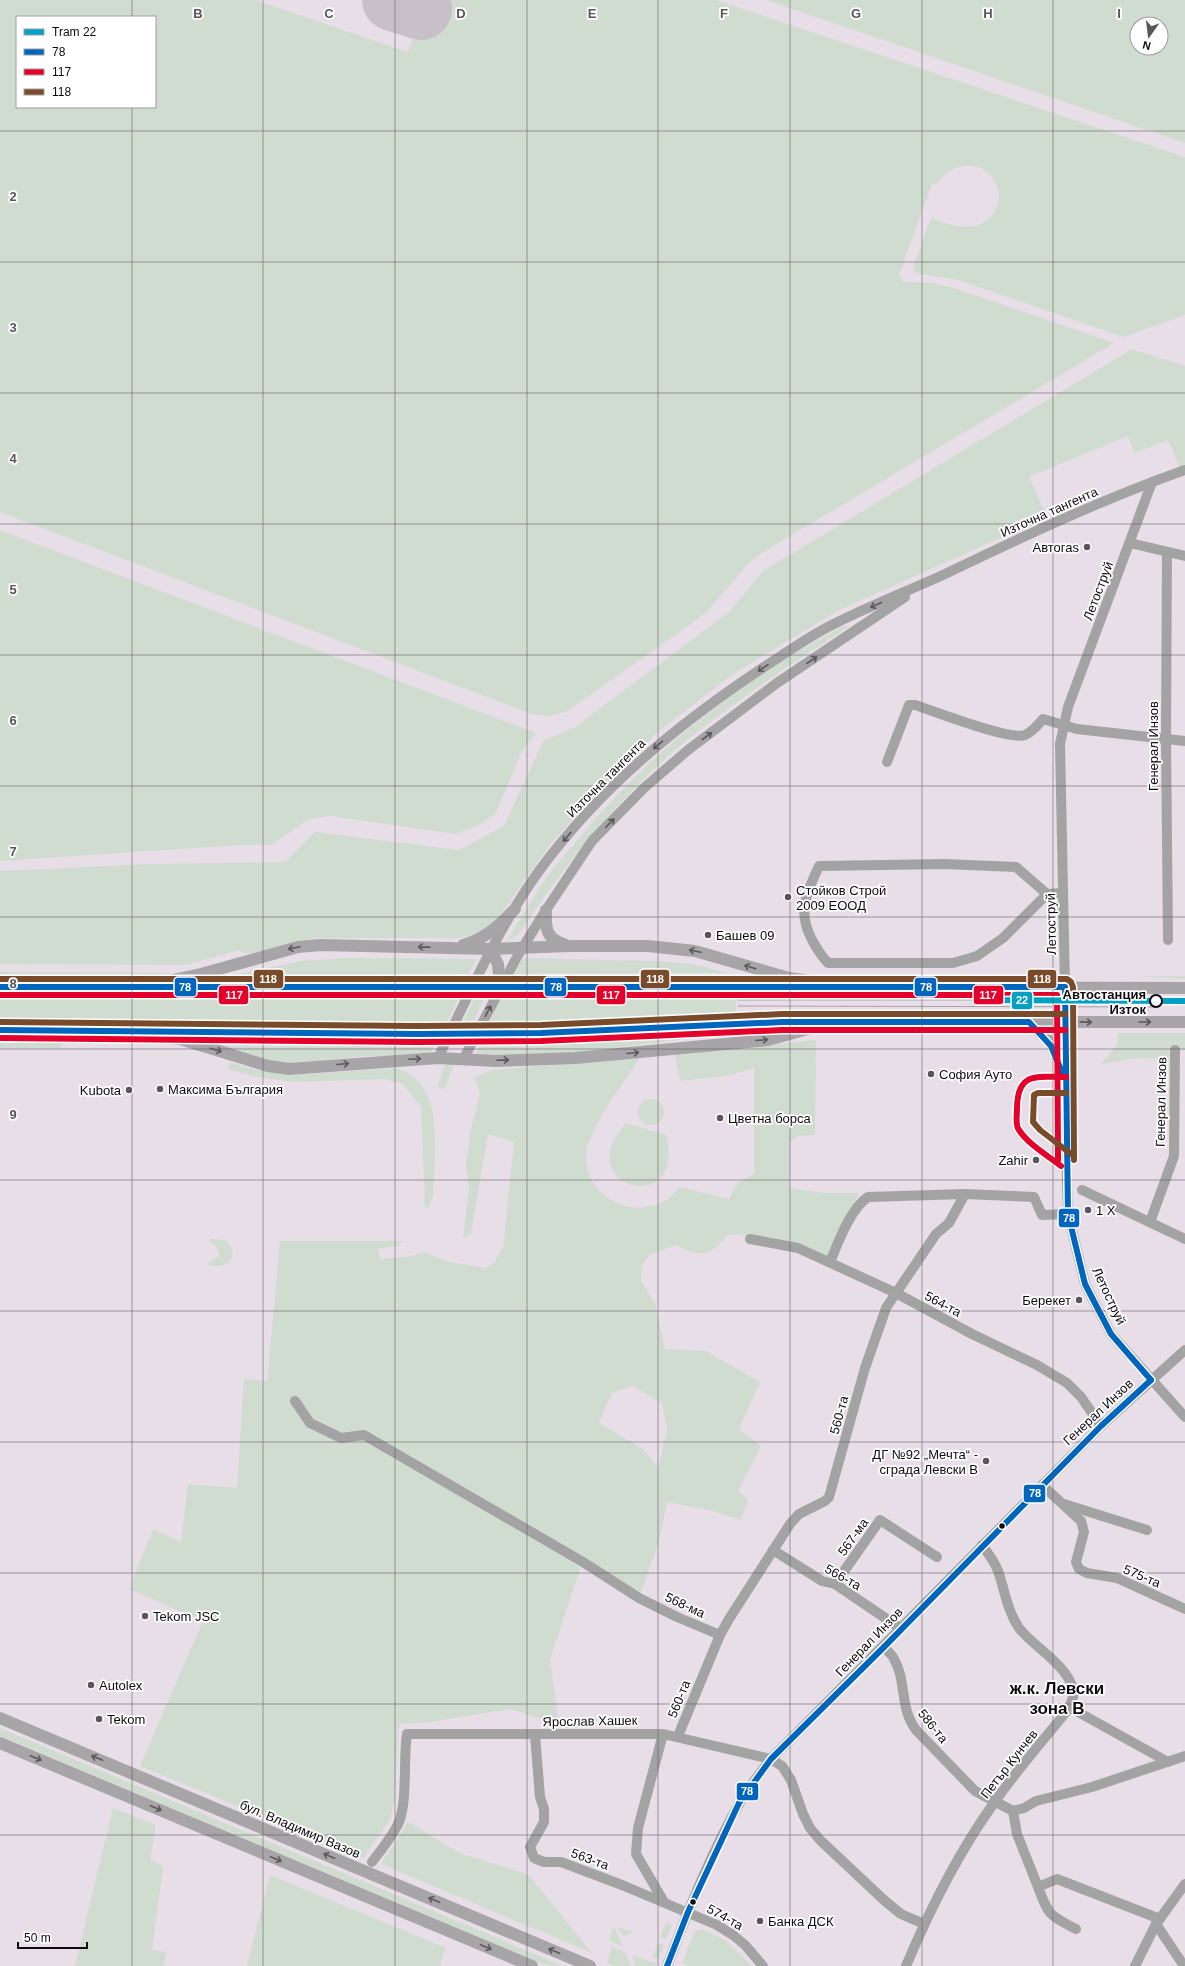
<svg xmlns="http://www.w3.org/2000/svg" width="1185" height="1966" font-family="Helvetica,sans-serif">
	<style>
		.green { fill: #d1dcd1; fill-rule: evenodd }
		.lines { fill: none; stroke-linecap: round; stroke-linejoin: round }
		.runway { stroke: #c8c0c8; stroke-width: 62 }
		.minor { stroke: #a4a3a4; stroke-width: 10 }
		.major { stroke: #a8a5a8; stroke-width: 12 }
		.tram { stroke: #a7a3a7; stroke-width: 1 }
		.major-bridge { stroke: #a8a5a8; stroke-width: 12 }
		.bus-1-casing { stroke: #fff; stroke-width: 9 }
		.bus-2-casing { stroke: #fff; stroke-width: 9 }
		.bus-3-casing { stroke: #fff; stroke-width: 9 }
		.bus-1 { stroke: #0065bd; stroke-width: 6 }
		.bus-2 { stroke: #e4002b; stroke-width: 6 }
		.bus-3 { stroke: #7a4b2a; stroke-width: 6 }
		.tram-1-casing { stroke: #fff; stroke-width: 9 }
		.tram-1 { stroke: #01a1c4; stroke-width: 6 }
		.oneway { stroke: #5a565a }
		.oneway2 { stroke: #5c585c }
		.grid { fill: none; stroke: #5b545b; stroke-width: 1; stroke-opacity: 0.55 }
		.poi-dot { fill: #5b545b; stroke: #fff; stroke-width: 1.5 }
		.stop-dot { fill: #fff; stroke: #0f0a0f; stroke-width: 2 }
		.bus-dot { fill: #0f0a0f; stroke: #fff; stroke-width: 1.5 }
		.labels { text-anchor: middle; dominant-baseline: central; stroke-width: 3.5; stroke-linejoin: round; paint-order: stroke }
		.street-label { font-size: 13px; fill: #0f0a0f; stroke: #fff }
		.poi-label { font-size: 13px; fill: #0f0a0f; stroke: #fff; text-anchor: start }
		.stop-label { font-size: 13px; font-weight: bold; fill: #0f0a0f; stroke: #fff; text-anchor: end }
		.district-label { font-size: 17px; font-weight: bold; fill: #0f0a0f; stroke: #fff }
		.grid-label { font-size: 13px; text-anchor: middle; font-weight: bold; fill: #5b545b; stroke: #fff; stroke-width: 3.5; stroke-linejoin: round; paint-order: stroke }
		.line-badge { stroke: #fff; stroke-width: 1.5 }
		.badge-label { font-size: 11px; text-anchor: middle; font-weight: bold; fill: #fff }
	</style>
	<rect width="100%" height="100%" fill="#e8dee8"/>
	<g class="green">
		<path d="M0 0H255L408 52 427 0H716L1185 157V315L1124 337 958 280 916 273 913 269 914 264 931 218C945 223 960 229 976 226 981 225 987 220 991 216 1011 193 989 159 959 167 949 170 942 177 935 185L932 184 899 275 904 282 932 283 954 288 1114 343 762 553 748 564 706 613 566 712 549 716 532 714 0 512ZM17 17H155V107H17Z"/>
		<path d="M766 0H1185V143ZM1137 24H1161V48H1137Z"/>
		<polygon points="1132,349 1185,366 1185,470 1181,471 1168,440 1135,453 1128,436 1029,477 1047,517 839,610 736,672 659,731 599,790 549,846 496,921 477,933 459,938 315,938 247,954 239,950 186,965 0,964 0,871 150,864 285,862 315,832 459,850 504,826 543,741 575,727 729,612 763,571"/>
		<polygon points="0,530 536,733 521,753 496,813 479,825 456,834 331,816 308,819 272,845 239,845 0,861"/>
		<path d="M844 626H850C798 660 745 694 696 733 626 788 568 860 519 934L506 943C518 923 530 902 543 883 552 869 564 856 575 843 650 751 740 681 844 626Z"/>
		<polygon points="348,958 477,959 468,974 228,976 301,961"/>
		<polygon points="523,958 657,961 692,964 728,973 514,974"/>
		<polygon points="0,972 173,973 156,977 0,977"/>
		<polygon points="1135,976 1185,976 1185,979"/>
		<polygon points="736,995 736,1012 539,1022 490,1022 500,999 606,996"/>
		<polygon points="0,996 178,996 458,999 447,1022 0,1020"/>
		<polygon points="474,999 484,999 474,1020 464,1020"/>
		<polygon points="1118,1033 1185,1033 1185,1050 1169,1050 1169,1059 1137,1058 1101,1064 1117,1045"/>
		<polygon points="708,1036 584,1052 479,1056 476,1054 479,1047 542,1046"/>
		<path d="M816 1040 815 1135 797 1136 790 1144V1188L823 1193H859L830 1262 738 1234 727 1235C711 1258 699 1257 676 1245L650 1255 642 1265 641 1281 655 1303 665 1349 706 1351 760 1382 739 1429 761 1446 738 1491 748 1499 741 1520 712 1511 667 1502 659 1542 639 1598 584 1557 550 1660 559 1724 510 1709 424 1723 399 1724 395 1798 390 1820 363 1858 140 1766 203 1621 129 1589 153 1529 181 1542 188 1484 237 1488 244 1379 267 1381 280 1241H403L397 1246 378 1249 380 1259 407 1257 424 1252 445 1261 485 1268 494 1263 503 1247 514 1142 488 1134 471 1234 463 1238 469 1188 466 1166 470 1133 480 1093 474 1077 493 1070 640 1057C626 1080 591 1125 587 1149 579 1193 630 1222 666 1200 671 1198 675 1191 679 1187L729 1199 738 1183 754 1174V1068L732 1075 680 1081 675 1055ZM632 1386 662 1403 667 1430 658 1468 643 1449 599 1423 612 1393Z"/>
		<rect x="0" y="1043" width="62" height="5"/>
		<polygon points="221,1046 433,1047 430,1055 368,1056 293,1063 261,1060"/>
		<path d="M230 1062 251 1069 293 1075 397 1068C447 1082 434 1157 433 1197L429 1206 425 1209 421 1107 403 1084 385 1079 291 1082 253 1076 228 1069Z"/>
		<polygon points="446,1062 455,1062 445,1088 443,1089 439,1088 438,1085"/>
		<circle cx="651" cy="1112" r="13"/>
		<path d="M625 1123 667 1135C668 1146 671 1161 665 1171 651 1200 605 1184 610 1153 611 1142 619 1132 625 1123Z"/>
		<path d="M210 1239C214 1239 220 1239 223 1240 233 1243 237 1257 227 1263 222 1267 215 1266 208 1265L209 1262 214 1260 219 1255C218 1248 216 1245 210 1243Z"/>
		<polygon points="0,1728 563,1966 545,1965 0,1736"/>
		<polygon points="113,1808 156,1825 150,1859 163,1866 152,1950 167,1952 163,1966 75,1966"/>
		<polygon points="408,1822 460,1853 529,1875 592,1953 381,1864"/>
		<polygon points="270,1875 446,1948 440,1966 247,1966"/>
		<polygon points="666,1922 672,1925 666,1939 660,1937"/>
		<polygon points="614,1927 623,1947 609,1940"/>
		<polygon points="618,1927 633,1932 625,1936 622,1935"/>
		<polygon points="702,1929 726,1941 752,1966 688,1966 682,1963 695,1931"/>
		<polygon points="658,1943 664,1945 658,1959 652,1957"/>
		<polygon points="612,1947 625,1952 631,1966 614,1966 607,1963"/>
		<polygon points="632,1955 657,1964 656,1966 636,1966"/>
	</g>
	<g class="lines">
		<polyline class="runway" points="393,0 421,9"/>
		<g class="minor">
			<polyline points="1152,482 1068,707 1060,744 1065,987 1067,1183 1068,1214 1085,1284 1111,1334 1185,1417"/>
			<polyline points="1130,543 1185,556"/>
			<polyline points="1167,552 1166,738 1168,940"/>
			<path d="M887 762 909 705H915C934 711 1010 741 1025 735 1032 732 1038 725 1043 719L1077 729 1185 741"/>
			<path d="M1047 894 1003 938 977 956 953 963H828C821 956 817 949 812 940 797 911 806 894 819 866L944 864 1016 867 1047 894 1063 893"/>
			<path d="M438 1058C469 994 498 928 539 871 599 789 677 725 761 669 783 655 805 639 828 627 866 607 906 592 945 574 1024 536 1103 499 1185 470"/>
			<polyline points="464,1058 518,955 546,910 592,841 644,788 688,750 777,683 905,597"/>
			<polyline points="1082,1190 1185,1239"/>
			<polyline points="1150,1222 1174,1156 1175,1050"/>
			<polyline points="750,1239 798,1248 896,1293 972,1334 1037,1365 1067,1383 1081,1397 1101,1426"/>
			<path d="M830 1262C838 1243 850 1209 868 1197L965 1194"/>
			<polyline points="295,1401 310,1423 341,1438 364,1435 583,1562 639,1598 677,1617 720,1635"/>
			<polyline points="1042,1485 1081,1521 1084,1532 1076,1562 1079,1569 1087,1573 1117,1578 1185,1609"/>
			<polyline points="1064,1504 1147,1530"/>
			<polyline points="773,1550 822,1581 835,1584 900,1628"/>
			<polyline points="835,1584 880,1520 937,1557"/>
			<path d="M884 1647C887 1651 892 1654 894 1659 907 1681 899 1707 916 1730L975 1791 1013 1811 1017 1834 1038 1887"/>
			<polyline points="1069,1707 1168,1762"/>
			<polyline points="663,1734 638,1828 636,1854 664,1902"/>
			<polyline points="535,1735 540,1797 544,1809 544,1822 530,1847 534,1858 544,1862 561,1862 622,1885 717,1925 733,1935 745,1945 763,1966"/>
			<polyline points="678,1736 720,1635 729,1619 790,1524 799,1514 825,1501 829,1497 865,1368 886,1308 936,1234 949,1223 965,1194 1034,1197 1042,1215 1068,1214"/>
			<polyline points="1013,1811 1024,1808 1036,1801 1092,1787 1185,1756"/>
			<path d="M372 1862C381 1850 392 1837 398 1824 408 1804 403 1758 407 1734H663L771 1759 782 1766 791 1780 803 1814 810 1828 820 1840 885 1901 901 1914 924 1924"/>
			<polyline points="1156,1924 1184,1966"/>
			<path d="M1076 1929C1049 1915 1049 1916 1038 1887L1057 1879 1160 1919"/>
			<path d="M667 1966C688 1911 710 1855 739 1804 748 1788 760 1773 771 1759L1101 1426 1185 1350"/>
			<path d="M906 1966C930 1909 958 1853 994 1803 1016 1771 1042 1742 1066 1712 1070 1706 1075 1698 1073 1689 1067 1665 1034 1647 1019 1628 1007 1610 1005 1591 998 1571 995 1562 988 1553 982 1545"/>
			<polyline points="1135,1966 1156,1924 1185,1884"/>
		</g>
		<g class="major">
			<path d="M546 910C545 929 546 939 566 945"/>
			<path d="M463 945C485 939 499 926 515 909"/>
			<polyline points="490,949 498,964 500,987"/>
			<polyline points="0,987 147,987"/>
			<polyline points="139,987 201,974 298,947 321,945 490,949 571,946 648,946 695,951 789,978 857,987"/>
			<polyline points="167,987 436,987"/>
			<polyline points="534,987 809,987"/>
			<polyline points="850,987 1185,988"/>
			<polyline points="1029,1022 1051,1043 1057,1056 1066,1085"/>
			<polyline points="0,1030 117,1031"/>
			<polyline points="109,1031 180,1039 268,1066 289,1069 438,1058 496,1061 575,1058 640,1052 768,1040 833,1022"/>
			<polyline points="167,1031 417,1034"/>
			<polyline points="541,1033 782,1022 1185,1022"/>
			<polyline points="0,1718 590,1966"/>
			<polyline points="0,1743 532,1966"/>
		</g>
		<g class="tram">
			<polyline points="738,1000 979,1000"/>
			<polyline points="738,1006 1156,1007"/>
		</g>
		<g class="major-bridge">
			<polyline points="436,987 534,987"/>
			<polyline points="417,1034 541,1033"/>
		</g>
		<defs>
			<g id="bus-1">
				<polyline points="0,987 1065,987 1068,1214 1085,1284 1111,1334 1151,1380"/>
				<polyline points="0,1030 417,1034 541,1033 782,1022 1029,1022 1051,1046 1064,1077"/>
				<polyline points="667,1966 688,1912 739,1803 771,1759 884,1647 1101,1426 1151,1380"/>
			</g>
			<g id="bus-2">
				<polyline points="0,995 1057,995 1058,1160"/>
				<polyline points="0,1038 417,1042 541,1041 782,1030 1065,1030"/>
				<path d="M1061 1166C1047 1155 1029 1145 1019 1130 1015 1125 1017 1115 1017 1109 1017 1071 1037 1077 1066 1077"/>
			</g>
			<g id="bus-3">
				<polyline points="0,979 1067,979 1071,982 1073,987 1074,1160"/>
				<polyline points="0,1022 417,1026 541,1025 782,1014 1065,1014"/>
				<polyline points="1066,1093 1038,1093 1034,1095 1033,1122 1040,1130 1071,1154"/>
			</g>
		</defs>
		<use href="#bus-1" class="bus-1-casing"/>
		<use href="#bus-2" class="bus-2-casing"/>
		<use href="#bus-3" class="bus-3-casing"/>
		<use href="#bus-1" class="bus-1"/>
		<use href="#bus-2" class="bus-2"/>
		<use href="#bus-3" class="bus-3"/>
		<defs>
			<polyline id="tram-1" points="979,1000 1185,1001"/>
		</defs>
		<use href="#tram-1" class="tram-1-casing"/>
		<use href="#tram-1" class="tram-1"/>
	</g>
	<defs><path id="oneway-shaft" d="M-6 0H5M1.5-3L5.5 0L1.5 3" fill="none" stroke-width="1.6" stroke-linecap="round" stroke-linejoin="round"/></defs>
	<g class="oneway">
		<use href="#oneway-shaft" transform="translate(876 605) rotate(156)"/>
		<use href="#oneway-shaft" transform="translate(812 660) rotate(-33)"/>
		<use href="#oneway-shaft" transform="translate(763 668) rotate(146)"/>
		<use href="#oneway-shaft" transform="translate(707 736) rotate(-37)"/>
		<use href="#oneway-shaft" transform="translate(658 745) rotate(140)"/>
		<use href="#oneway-shaft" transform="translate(610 823) rotate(-46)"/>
		<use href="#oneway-shaft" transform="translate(567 837) rotate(129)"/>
		<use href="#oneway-shaft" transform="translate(488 1011) rotate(-63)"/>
	</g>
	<g class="oneway2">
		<use href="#oneway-shaft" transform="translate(424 947) rotate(-179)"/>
		<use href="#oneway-shaft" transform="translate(294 948) rotate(168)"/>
		<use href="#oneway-shaft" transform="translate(695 951) rotate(-168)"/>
		<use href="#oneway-shaft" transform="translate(750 967) rotate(-163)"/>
		<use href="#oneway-shaft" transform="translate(1086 1022) rotate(1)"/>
		<use href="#oneway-shaft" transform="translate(1145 1022)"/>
		<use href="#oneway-shaft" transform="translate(762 1040) rotate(-5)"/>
		<use href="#oneway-shaft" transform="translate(216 1050) rotate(17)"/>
		<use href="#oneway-shaft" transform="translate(633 1053) rotate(-5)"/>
		<use href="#oneway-shaft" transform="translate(415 1059) rotate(-3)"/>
		<use href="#oneway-shaft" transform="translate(503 1060) rotate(-2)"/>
		<use href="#oneway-shaft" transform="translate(343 1064) rotate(-5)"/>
		<use href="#oneway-shaft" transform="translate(36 1758) rotate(23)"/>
		<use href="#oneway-shaft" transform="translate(97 1758) rotate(-157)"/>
		<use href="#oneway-shaft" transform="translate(156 1808) rotate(23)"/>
		<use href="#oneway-shaft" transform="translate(329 1856) rotate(-157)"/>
		<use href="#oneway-shaft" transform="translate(276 1859) rotate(23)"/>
		<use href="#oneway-shaft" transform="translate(434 1900) rotate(-157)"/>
		<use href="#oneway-shaft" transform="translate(486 1947) rotate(23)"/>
		<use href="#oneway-shaft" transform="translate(554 1951) rotate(-157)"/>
	</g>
	<path class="grid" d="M132 0V17M263 0V1966M395 0V1966M527 0V1966M658 0V1966M790 0V1966M922 0V1966M1053 0V1966M132 107V1966M0 131H1185M0 262H1185M0 393H1185M0 524H1185M0 655H1185M0 786H1185M0 917H1185M0 1049H1185M0 1180H1185M0 1311H1185M0 1442H1185M0 1573H1185M0 1704H1185M0 1835H1185"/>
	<g class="poi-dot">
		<circle cx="1087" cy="547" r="4"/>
		<circle cx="788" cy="897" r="4"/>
		<circle cx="708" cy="935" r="4"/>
		<circle cx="931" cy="1074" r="4"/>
		<circle cx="160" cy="1089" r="4"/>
		<circle cx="129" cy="1090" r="4"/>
		<circle cx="720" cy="1118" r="4"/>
		<circle cx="1036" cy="1160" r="4"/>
		<circle cx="1088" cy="1210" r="4"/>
		<circle cx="1079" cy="1300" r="4"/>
		<circle cx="986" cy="1461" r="4"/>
		<circle cx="145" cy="1616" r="4"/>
		<circle cx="91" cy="1685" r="4"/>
		<circle cx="99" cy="1719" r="4"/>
		<circle cx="760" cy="1921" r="4"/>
	</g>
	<circle class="stop-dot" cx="1156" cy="1001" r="6"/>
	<g class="bus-dot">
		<circle cx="1002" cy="1526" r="3.5"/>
		<circle cx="693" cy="1902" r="3.5"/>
	</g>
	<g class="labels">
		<g class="street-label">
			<text transform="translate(1049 512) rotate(-24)">Източна тангента</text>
			<text transform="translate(1098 591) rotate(-69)">Летоструй</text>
			<text transform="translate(1153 746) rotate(-90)">Генерал Инзов</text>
			<text transform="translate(606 778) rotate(-45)">Източна тангента</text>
			<text transform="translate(1051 924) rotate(-91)">Летоструй</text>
			<text transform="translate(1161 1102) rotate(-89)">Генерал Инзов</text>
			<text transform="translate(1109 1296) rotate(65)">Летоструй</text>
			<text transform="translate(943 1304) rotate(28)">564-та</text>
			<text transform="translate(1098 1412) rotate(-43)">Генерал Инзов</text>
			<text transform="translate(839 1415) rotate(-75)">560-та</text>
			<text transform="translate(853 1537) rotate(-55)">567-ма</text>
			<text transform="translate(1142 1576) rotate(23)">575-та</text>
			<text transform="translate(843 1577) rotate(29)">566-та</text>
			<text transform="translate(685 1605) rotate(25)">568-ма</text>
			<text transform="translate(869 1642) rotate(-46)">Генерал Инзов</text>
			<text transform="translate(679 1699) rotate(-68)">560-та</text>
			<text transform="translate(590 1721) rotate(-1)">Ярослав Хашек</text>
			<text transform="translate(933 1726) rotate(51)">586-та</text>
			<text transform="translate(1009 1764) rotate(-52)">Петър Кунчев</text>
			<text transform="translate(300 1829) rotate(23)">бул. Владимир Вазов</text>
			<text transform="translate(590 1859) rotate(20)">563-та</text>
			<text transform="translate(725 1917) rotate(29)">574-та</text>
		</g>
		<g class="poi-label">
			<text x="1079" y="547" text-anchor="end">Автогаѕ</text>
			<text x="796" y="890">Стойков Строй<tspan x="796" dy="15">2009 ЕООД</tspan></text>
			<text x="716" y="935">Башев 09</text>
			<text x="939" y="1074">София Ауто</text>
			<text x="168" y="1089">Максима България</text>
			<text x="121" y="1090" text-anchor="end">Kubota</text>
			<text x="728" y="1118">Цветна борса</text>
			<text x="1028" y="1160" text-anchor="end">Zahir</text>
			<text x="1096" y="1210">1 Х</text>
			<text x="1071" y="1300" text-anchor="end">Берекет</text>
			<text x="978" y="1454" text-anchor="end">ДГ №92 „Мечта“ -<tspan x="978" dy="15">сграда Левски В</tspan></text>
			<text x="153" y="1616">Tekom JSC</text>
			<text x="99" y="1685">Autolex</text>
			<text x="107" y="1719">Tekom</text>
			<text x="768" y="1921">Банка ДСК</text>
		</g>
		<g class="stop-label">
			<text x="1146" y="994">Автостанция<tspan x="1146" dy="15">Изток</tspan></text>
		</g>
		<g class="district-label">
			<text x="1057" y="1688">ж.к. Левски<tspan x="1057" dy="20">зона В</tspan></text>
		</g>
	</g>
	<g class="grid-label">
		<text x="198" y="18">B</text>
		<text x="329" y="18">C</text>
		<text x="461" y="18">D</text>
		<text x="592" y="18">E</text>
		<text x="724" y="18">F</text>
		<text x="856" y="18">G</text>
		<text x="988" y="18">H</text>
		<text x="1119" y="18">I</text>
		<text x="13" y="201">2</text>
		<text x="13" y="332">3</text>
		<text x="13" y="463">4</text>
		<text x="13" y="594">5</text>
		<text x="13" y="725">6</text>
		<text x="13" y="856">7</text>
		<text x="13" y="988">8</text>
		<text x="13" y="1119">9</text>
	</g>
	<g class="line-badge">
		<rect x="253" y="969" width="31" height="20" rx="4" fill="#7a4b2a"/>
		<rect x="640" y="969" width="30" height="20" rx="4" fill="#7a4b2a"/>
		<rect x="1027" y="969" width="30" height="20" rx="4" fill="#7a4b2a"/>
		<rect x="174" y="977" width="23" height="20" rx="4" fill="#0065bd"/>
		<rect x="544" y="977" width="23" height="20" rx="4" fill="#0065bd"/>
		<rect x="914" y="977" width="23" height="20" rx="4" fill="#0065bd"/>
		<rect x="218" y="985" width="31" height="20" rx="4" fill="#e4002b"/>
		<rect x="596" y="985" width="30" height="20" rx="4" fill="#e4002b"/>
		<rect x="973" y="985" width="31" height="20" rx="4" fill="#e4002b"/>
		<rect x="1011" y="991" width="22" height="19" rx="4" fill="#01a1c4"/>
		<rect x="1058" y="1208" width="22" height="20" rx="4" fill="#0065bd"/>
		<rect x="1023" y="1484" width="23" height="19" rx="4" fill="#0065bd"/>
		<rect x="736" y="1782" width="23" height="19" rx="4" fill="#0065bd"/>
	</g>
	<g class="badge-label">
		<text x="268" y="983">118</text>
		<text x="655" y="983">118</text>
		<text x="1042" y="983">118</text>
		<text x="185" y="991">78</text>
		<text x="556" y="991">78</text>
		<text x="926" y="991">78</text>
		<text x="234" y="999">117</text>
		<text x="611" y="999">117</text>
		<text x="988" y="999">117</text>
		<text x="1022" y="1004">22</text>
		<text x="1069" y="1222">78</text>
		<text x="1035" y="1497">78</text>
		<text x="747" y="1795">78</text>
	</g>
	<rect x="16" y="16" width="140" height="92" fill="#ffffff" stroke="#9f9d9f"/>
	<rect x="24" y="29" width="20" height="6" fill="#01a1c4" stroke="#9f9d9f"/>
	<text x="52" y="36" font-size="12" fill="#0f0a0f">Tram 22</text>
	<rect x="24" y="49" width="20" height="6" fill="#0065bd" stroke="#9f9d9f"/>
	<text x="52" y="56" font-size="12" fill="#0f0a0f">78</text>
	<rect x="24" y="69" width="20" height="6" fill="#e4002b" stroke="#9f9d9f"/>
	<text x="52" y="76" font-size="12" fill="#0f0a0f">117</text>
	<rect x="24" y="89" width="20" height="6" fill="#7a4b2a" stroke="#9f9d9f"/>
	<text x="52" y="96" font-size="12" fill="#0f0a0f">118</text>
	<g transform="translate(1149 36) rotate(194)"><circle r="19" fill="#ffffff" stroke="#9f9d9f"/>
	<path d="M0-3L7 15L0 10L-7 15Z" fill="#5b545b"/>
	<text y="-6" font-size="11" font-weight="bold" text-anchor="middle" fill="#0f0a0f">N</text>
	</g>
	<path d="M18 1942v6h69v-6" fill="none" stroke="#0f0a0f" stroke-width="2"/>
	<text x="24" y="1942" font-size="12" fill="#0f0a0f" stroke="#ffffff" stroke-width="3" paint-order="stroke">50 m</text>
</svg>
